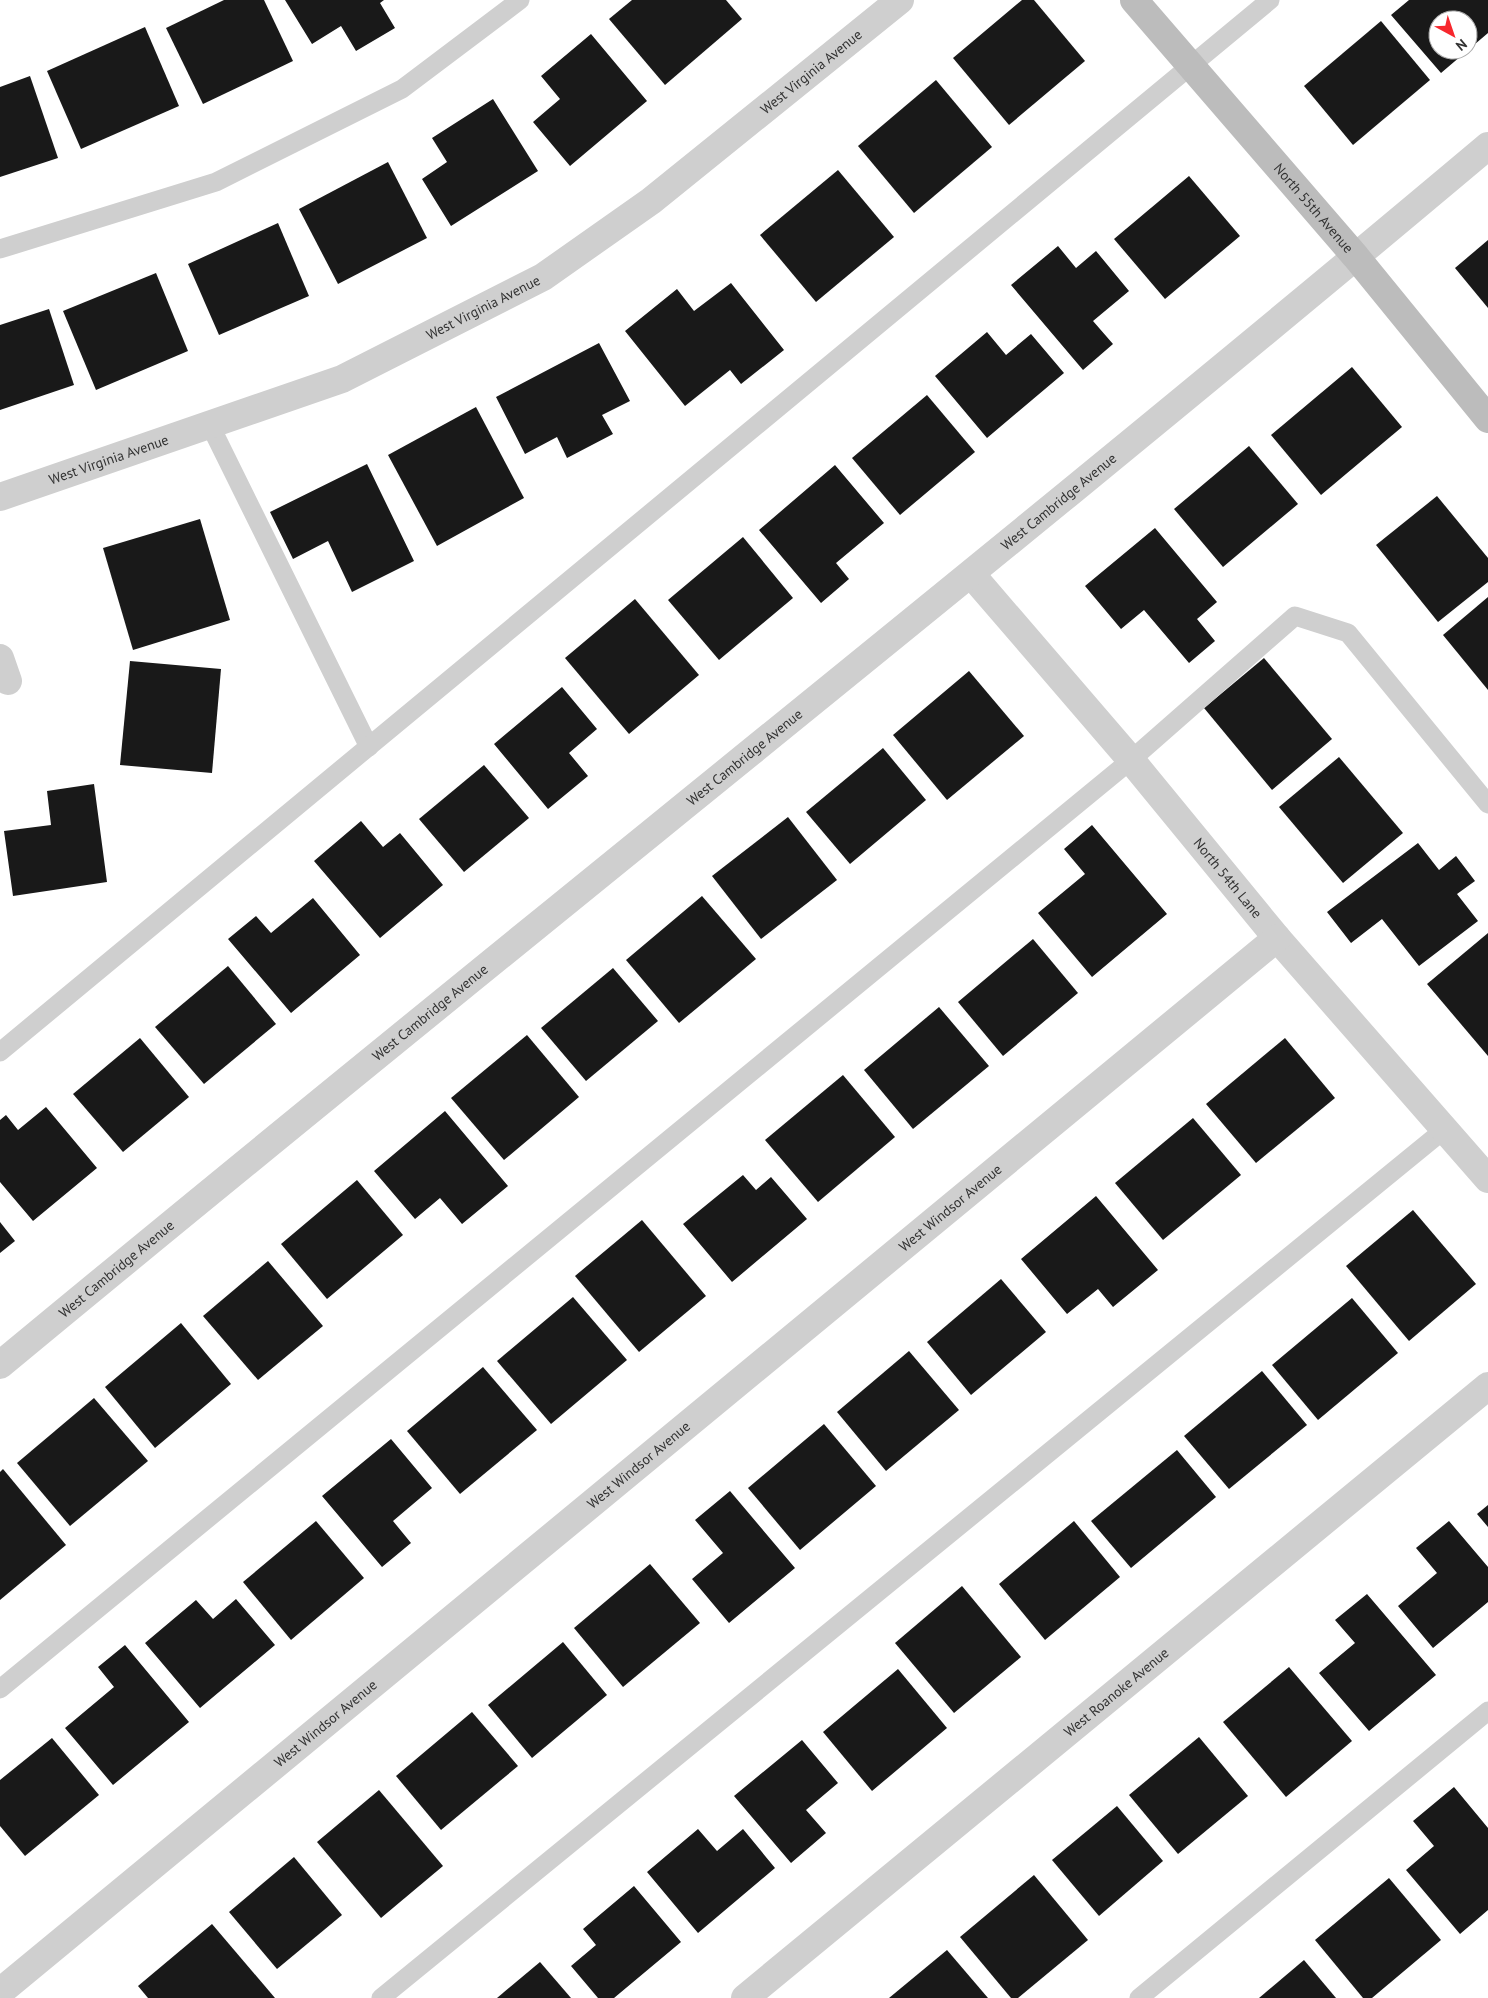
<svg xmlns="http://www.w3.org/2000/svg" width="1488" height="1998" font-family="'PT Sans',sans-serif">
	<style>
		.building { fill: #191919; fill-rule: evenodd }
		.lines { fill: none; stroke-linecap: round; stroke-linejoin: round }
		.lane { stroke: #cfcfcf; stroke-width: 19 }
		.street { stroke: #cfcfcf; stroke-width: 28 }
		.secondary { stroke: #bcbcbc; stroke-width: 28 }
		.labels { text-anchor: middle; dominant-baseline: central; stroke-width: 5; stroke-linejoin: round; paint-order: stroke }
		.street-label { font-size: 14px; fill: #323232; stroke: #fff }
	</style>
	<rect width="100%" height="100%" fill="#fff"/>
	<g class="building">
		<polygon points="224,0 264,0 293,61 203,104 166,28"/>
		<polygon points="285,0 384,0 380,3 395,28 356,51 341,26 312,44"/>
		<polygon points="632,0 726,0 742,19 665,85 609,19"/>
		<polygon points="1022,0 1034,0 1085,61 1009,125 953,58"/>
		<path d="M1409 0H1488V33L1441 73 1391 15ZM1438 20H1468V50H1438Z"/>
		<polygon points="1381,21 1430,80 1353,145 1304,86"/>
		<polygon points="145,27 179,106 81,149 47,71"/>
		<polygon points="591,34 647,101 570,166 533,122 560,99 541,76"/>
		<polygon points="30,76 58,158 0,177 0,87"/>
		<polygon points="936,80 992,147 914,213 858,146"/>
		<polygon points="493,99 538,171 451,226 422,179 447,162 432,138"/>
		<polygon points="388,162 427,238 338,284 299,209"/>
		<polygon points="838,170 894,237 816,302 760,235"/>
		<polygon points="1189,176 1240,236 1165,299 1114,239"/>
		<polygon points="278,223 309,296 219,335 188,264"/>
		<polygon points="1488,240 1488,308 1455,268"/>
		<polygon points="1058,246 1076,268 1096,251 1129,291 1093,321 1113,344 1083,370 1011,285"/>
		<polygon points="156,273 188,351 96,390 63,311"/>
		<polygon points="731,283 784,350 741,384 730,370 685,406 625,331 677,289 694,311"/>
		<polygon points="49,309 74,385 0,410 0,325"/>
		<polygon points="987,332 1006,355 1031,334 1064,373 987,438 935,376"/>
		<polygon points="599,343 630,401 602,415 613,434 567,458 557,437 525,454 496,397"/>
		<polygon points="1352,367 1402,427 1321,495 1271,435"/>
		<polygon points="927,395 975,452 900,515 852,458"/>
		<polygon points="476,407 524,498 437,546 388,455"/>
		<polygon points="1249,446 1298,504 1223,567 1174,509"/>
		<polygon points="367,464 414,561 352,592 328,541 293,559 270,512"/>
		<polygon points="835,465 884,523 836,563 849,579 821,603 759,530"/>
		<polygon points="1437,496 1488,558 1488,582 1438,622 1376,545"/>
		<polygon points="200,519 230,620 133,650 103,548"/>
		<polygon points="1155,528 1217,602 1197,619 1215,641 1189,663 1144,610 1121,629 1085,586"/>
		<polygon points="743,537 793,598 719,660 668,600"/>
		<polygon points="1488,597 1488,690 1443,635"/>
		<polygon points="635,599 699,675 629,734 565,658"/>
		<polygon points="1264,658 1332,739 1272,790 1204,708"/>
		<polygon points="130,661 221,669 212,773 120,765"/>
		<polygon points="969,671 1024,736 947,800 893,735"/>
		<polygon points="562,687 597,729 569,753 588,776 548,809 494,744"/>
		<polygon points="883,748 926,800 850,864 806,812"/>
		<polygon points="1339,757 1403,833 1343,883 1279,807"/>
		<polygon points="484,765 529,818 464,872 419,819"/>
		<polygon points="94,784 107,882 13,896 4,831 51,825 47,791"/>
		<polygon points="788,817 837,880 761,939 712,876"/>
		<polygon points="361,821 383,847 400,833 443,885 380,938 314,861"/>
		<polygon points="1092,825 1167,914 1092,977 1038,913 1085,874 1064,849"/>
		<polygon points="1418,843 1439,870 1456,856 1475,881 1457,894 1478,921 1419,966 1382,919 1351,943 1327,912"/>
		<polygon points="702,896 756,959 679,1023 626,960"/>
		<polygon points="313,898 360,955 291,1013 228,939 256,916 271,933"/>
		<polygon points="1488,933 1488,1056 1427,984"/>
		<polygon points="1033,939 1078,993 1003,1056 958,1002"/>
		<polygon points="228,966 276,1024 204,1084 155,1027"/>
		<polygon points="613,968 658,1021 586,1081 541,1028"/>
		<polygon points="939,1007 989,1066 913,1129 864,1070"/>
		<polygon points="527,1035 579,1097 504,1160 451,1098"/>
		<polygon points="140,1038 189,1097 123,1152 73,1094"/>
		<polygon points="1285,1038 1335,1098 1256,1163 1206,1104"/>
		<polygon points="843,1075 895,1137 818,1202 765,1140"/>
		<polygon points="46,1107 97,1168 33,1221 0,1182 0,1120 6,1115 18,1130"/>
		<polygon points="445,1111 508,1186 462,1224 440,1198 415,1219 374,1171"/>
		<polygon points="1193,1118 1241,1175 1163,1240 1115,1183"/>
		<polygon points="743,1175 756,1190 771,1177 807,1219 732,1282 683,1224"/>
		<polygon points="357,1180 403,1235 327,1299 281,1244"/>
		<polygon points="1096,1196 1158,1270 1113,1307 1098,1289 1067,1314 1021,1259"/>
		<polygon points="1413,1210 1476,1284 1409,1341 1346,1266"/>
		<polygon points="642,1220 706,1296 639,1352 575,1276"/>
		<polygon points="0,1222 15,1241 0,1253"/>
		<polygon points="268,1261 323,1326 258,1380 203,1316"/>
		<polygon points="1001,1279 1046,1332 971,1395 927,1342"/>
		<polygon points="573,1297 627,1360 551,1424 497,1361"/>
		<polygon points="1352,1298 1398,1353 1318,1420 1272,1365"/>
		<polygon points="181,1323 231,1384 155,1448 105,1387"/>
		<polygon points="909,1351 959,1410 886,1471 837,1412"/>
		<polygon points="483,1367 537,1430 460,1494 407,1431"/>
		<polygon points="1262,1371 1307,1425 1229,1489 1184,1436"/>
		<polygon points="94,1398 148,1461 70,1526 17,1463"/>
		<polygon points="824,1424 876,1486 800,1550 748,1488"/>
		<polygon points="391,1439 432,1488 393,1521 411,1543 382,1567 322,1496"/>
		<polygon points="1177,1450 1216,1497 1131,1568 1091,1521"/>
		<polygon points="3,1469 66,1545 0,1600 0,1472"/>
		<polygon points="730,1491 795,1568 729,1623 692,1579 723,1553 695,1520"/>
		<polygon points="1488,1505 1488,1527 1477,1514"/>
		<polygon points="316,1521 364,1578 291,1640 243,1582"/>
		<polygon points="1074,1521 1120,1577 1045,1640 999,1584"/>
		<polygon points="1449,1521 1488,1567 1488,1602 1433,1648 1398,1606 1437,1573 1416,1548"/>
		<polygon points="650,1564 700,1623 623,1687 574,1628"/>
		<polygon points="962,1586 1021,1657 954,1713 895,1643"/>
		<polygon points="1367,1594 1436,1675 1369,1731 1319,1673 1355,1643 1335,1620"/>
		<polygon points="236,1599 275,1645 200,1708 145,1643 196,1600 213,1619"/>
		<polygon points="563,1642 607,1695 532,1758 488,1705"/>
		<polygon points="125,1645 189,1722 113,1785 65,1728 114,1687 98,1667"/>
		<polygon points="1289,1667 1352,1741 1286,1797 1223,1722"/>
		<polygon points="898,1669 947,1728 872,1791 823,1732"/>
		<polygon points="472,1712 518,1766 441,1830 396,1776"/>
		<polygon points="1199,1737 1248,1796 1178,1854 1129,1795"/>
		<polygon points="52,1738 99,1795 25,1856 0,1826 0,1780"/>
		<polygon points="802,1740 838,1783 806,1810 826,1833 791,1863 734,1796"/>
		<polygon points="1454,1787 1488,1828 1488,1910 1460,1934 1406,1870 1434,1846 1413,1821"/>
		<polygon points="379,1790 443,1866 381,1918 317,1842"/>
		<polygon points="1117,1806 1163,1861 1099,1916 1052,1860"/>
		<polygon points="698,1829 717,1851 743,1829 775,1868 698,1933 647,1872"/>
		<polygon points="294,1857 342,1915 277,1969 229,1912"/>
		<polygon points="1034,1875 1088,1940 1018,1998 1011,1998 960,1937"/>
		<polygon points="1389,1878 1441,1940 1372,1998 1363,1998 1315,1940"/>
		<polygon points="634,1886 681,1942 614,1998 598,1998 571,1966 596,1945 583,1929"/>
		<polygon points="212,1924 275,1998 148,1998 138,1986"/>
		<polygon points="947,1950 988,1998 889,1998"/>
		<polygon points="1304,1960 1336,1998 1259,1998"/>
		<polygon points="540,1962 571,1998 497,1998"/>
	</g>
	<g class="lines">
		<g class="lane">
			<polyline points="0,249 216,182 402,89 520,0"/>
			<polyline points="210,425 369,747"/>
			<polyline points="0,1052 1270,0"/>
			<polyline points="0,1689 1131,760 1295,616 1348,633 1488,804"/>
			<polyline points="381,1998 1445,1129"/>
			<polyline points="1139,1998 1488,1711"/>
		</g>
		<g class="street">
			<path id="s1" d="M0 497 342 379 543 277 651 201 900 0"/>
			<path id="s2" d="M971 574 1131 760 1277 938 1488 1179"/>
			<polyline points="0,658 8,681"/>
			<path id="s3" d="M0 1365C493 956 997 559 1488 146"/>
			<path id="s4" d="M0 1992 1277 938"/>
			<path id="s5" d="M745 1998 1488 1386"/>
		</g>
		<path class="secondary" id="s6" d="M1134 0 1356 257 1488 419"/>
	</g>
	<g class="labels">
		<g class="street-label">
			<text stroke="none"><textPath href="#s1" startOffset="925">West Virginia Avenue</textPath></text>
			<text stroke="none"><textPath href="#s6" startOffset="275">North 55th Avenue</textPath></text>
			<text stroke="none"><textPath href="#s1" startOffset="520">West Virginia Avenue</textPath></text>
			<text stroke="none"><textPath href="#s1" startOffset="115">West Virginia Avenue</textPath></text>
			<text stroke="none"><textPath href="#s3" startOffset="1366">West Cambridge Avenue</textPath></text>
			<text stroke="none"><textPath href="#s3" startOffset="961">West Cambridge Avenue</textPath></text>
			<text stroke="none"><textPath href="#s2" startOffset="398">North 54th Lane</textPath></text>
			<text stroke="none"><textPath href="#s3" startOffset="556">West Cambridge Avenue</textPath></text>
			<text stroke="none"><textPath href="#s4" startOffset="1232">West Windsor Avenue</textPath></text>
			<text stroke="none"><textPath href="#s3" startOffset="151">West Cambridge Avenue</textPath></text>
			<text stroke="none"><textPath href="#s4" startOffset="828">West Windsor Avenue</textPath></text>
			<text stroke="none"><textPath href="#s5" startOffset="481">West Roanoke Avenue</textPath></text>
			<text stroke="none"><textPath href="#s4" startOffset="422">West Windsor Avenue</textPath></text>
		</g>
	</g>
	<g transform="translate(1453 35) rotate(140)"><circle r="24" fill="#ffffff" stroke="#adadad"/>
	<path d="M0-4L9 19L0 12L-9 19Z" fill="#f7272d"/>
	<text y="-8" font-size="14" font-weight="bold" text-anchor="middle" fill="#323232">N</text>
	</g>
</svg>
